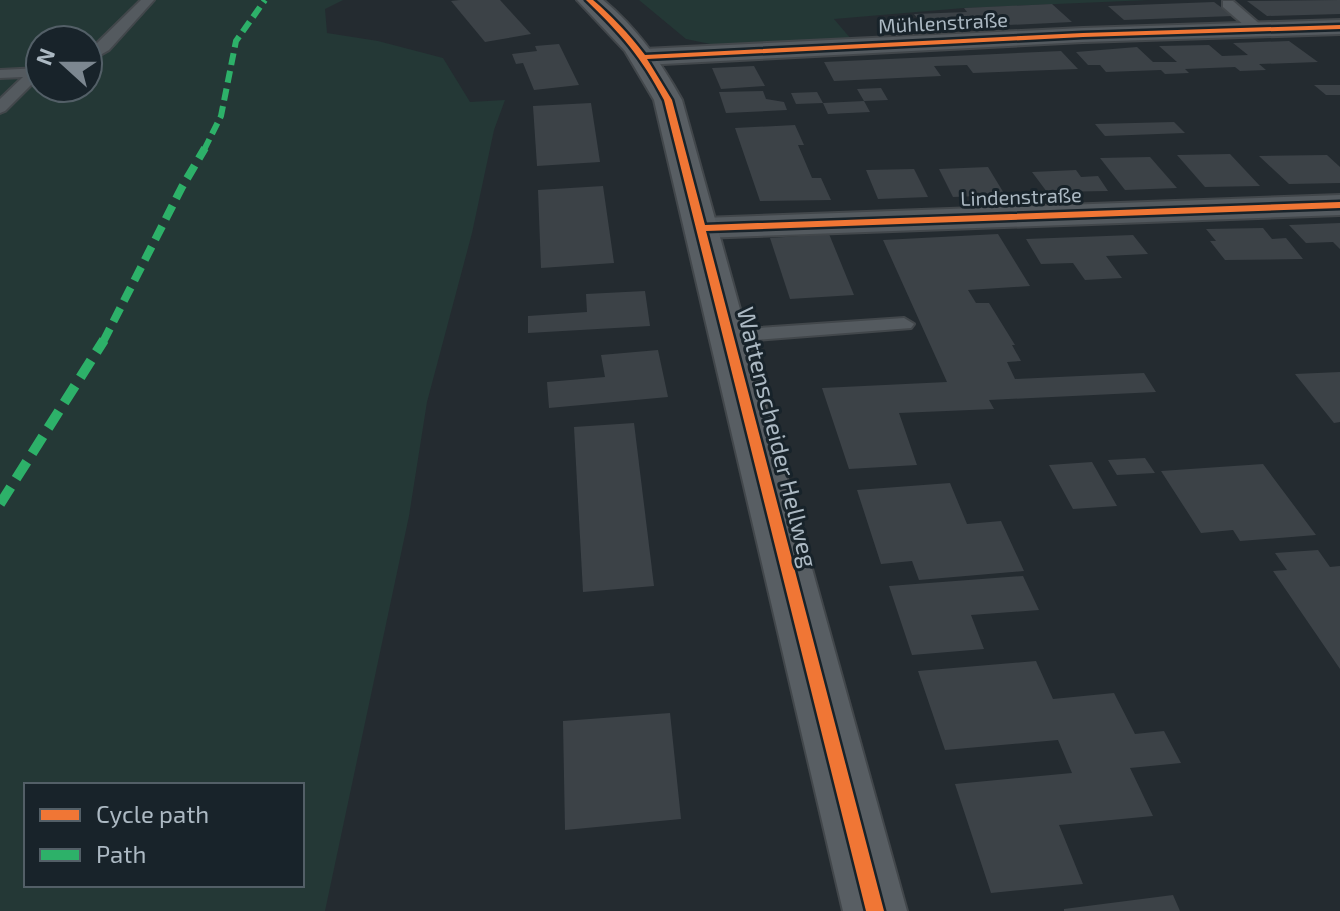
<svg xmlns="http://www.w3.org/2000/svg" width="1340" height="911" font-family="'Exo 2',sans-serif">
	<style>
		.green { fill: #243836; fill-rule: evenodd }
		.building { fill: #3c4247 }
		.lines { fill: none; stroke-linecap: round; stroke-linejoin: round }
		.lane-casing { stroke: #42474b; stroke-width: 4 }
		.street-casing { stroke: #42474b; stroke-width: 4 }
		.secondary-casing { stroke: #42474b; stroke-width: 4 }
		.lane { fill: #545a5f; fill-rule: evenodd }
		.street { fill: #545a5f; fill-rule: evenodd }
		.secondary { fill: #585e63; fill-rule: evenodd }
		.quiet-far2 { stroke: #2db169; stroke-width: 6; stroke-dasharray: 12 6; stroke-linecap: butt }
		.quiet-far1 { stroke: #2db169; stroke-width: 8; stroke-dasharray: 15 8; stroke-linecap: butt }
		.quiet { stroke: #2db169; stroke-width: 10; stroke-dasharray: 20 10; stroke-linecap: butt }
		.cycleway-casing { stroke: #18232a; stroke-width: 5 }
		.cycleway { fill: #f07635; fill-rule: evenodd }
		.labels { text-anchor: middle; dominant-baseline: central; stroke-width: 6; stroke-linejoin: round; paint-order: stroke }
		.far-street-label { font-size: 20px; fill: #acb9c3; stroke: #18232a }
		.street-label { font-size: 24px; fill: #acb9c3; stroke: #18232a }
	</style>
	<rect width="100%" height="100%" fill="#242b30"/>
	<g class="green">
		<path d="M0 0H343L325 9 327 33 378 41 443 58 470 102 505 100 494 130 472 233 427 402 409 516 325 911H0ZM40 40H88V88H40ZM26 785H302V885H26Z"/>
		<polygon points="639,0 1149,0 964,8 834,19 851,39 720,46 686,39"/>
	</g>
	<g class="building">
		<polygon points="460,0 500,0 531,34 485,42 451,1"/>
		<polygon points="1340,0 1340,14 1267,16 1247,1"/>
		<polygon points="1214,2 1233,16 1124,20 1108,6"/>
		<polygon points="1052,4 1072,22 926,29 914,14 967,12 964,8"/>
		<polygon points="1289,41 1318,62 1259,64 1266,70 1240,71 1235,67 1185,69 1189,73 1165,74 1161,70 1106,72 1100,65 1088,65 1076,52 1137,47 1153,62 1177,62 1159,46 1209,45 1222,56 1248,55 1233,43"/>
		<polygon points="559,44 579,85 534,90 523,63 516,64 512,54 537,51 535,46"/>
		<polygon points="1061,51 1078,69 973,73 967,65 934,66 941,76 834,81 824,62"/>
		<polygon points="754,66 765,86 721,89 712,68"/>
		<polygon points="1314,85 1340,85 1340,95 1326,95"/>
		<polygon points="881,88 888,100 864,101 870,112 828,114 823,103 864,101 857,89"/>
		<polygon points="763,91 766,99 784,102 787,110 726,113 719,92"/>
		<polygon points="817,92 823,103 796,104 791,93"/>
		<polygon points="591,103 600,162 537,166 533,106"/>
		<polygon points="1174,122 1185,133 1105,136 1095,124"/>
		<polygon points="795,125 804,145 798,145 812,178 821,178 831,200 760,201 735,128"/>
		<polygon points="1230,154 1260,186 1205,187 1177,155"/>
		<polygon points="1327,155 1340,167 1340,183 1289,184 1259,156"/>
		<polygon points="1150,157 1177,188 1125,190 1100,158"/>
		<polygon points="988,167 1005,195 953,197 939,169"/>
		<polygon points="914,169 928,197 878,199 866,170"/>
		<polygon points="1076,170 1081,177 1098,176 1108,191 1047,192 1032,172"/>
		<polygon points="603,186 614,263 541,268 538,190"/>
		<polygon points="1340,223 1340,249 1333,242 1306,243 1289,225"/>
		<polygon points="1263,228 1272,239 1286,238 1303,259 1225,260 1210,241 1216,241 1206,229"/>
		<polygon points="829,234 854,295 790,299 770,238"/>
		<polygon points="998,234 1030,286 968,290 976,303 989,303 1015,345 1012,345 1021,361 1007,362 1015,379 1144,373 1156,392 989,400 994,409 899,413 917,465 849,469 822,388 947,382 883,240"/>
		<polygon points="1133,235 1148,254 1106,256 1122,278 1085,280 1073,263 1041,264 1026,239"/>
		<polygon points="645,291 650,326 528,333 528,316 587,312 586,294"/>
		<polygon points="658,350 668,397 549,408 547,382 605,377 601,355"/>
		<polygon points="1340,372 1340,422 1334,423 1295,374"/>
		<polygon points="634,423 654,586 583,592 574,427"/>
		<polygon points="1145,458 1155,473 1117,475 1108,460"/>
		<polygon points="1092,462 1117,506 1073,509 1049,465"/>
		<polygon points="1263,464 1316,535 1240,541 1233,530 1201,533 1161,471"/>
		<polygon points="950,483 967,524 1001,521 1024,571 919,580 912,561 881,564 857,490"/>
		<polygon points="1318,550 1330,567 1340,566 1340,669 1273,571 1287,570 1275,553"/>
		<polygon points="1023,576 1039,610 971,615 984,649 912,655 889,586"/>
		<polygon points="1036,661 1053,699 1114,693 1135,734 1164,731 1181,763 1130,768 1153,816 1059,825 1083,884 991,893 955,784 1072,773 1058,740 945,750 918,671"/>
		<polygon points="670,713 681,819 565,830 563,721"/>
		<polygon points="1173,895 1180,911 1064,911 1064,909"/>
	</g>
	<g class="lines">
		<defs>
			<g id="lane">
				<polygon points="141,0 154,0 109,50 88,62 88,52"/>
				<polygon points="1223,1 1233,1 1262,26 1262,32 1252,32 1223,7"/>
				<polygon points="40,68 40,76 5,111 0,113 0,99 23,77 0,78 0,70"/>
				<polygon points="904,318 914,324 911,328 730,342 719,336 730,330"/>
			</g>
			<g id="street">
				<polygon points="1340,20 1340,34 1083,42 644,65 635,62 631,57 635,52 644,49 1083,28"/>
				<polygon points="1340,195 1340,215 702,238 690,235 685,228 690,221 702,218"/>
			</g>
			<path id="secondary" d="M577 0H603C637 28 661 62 682 100L907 911H843L654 100 625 51Z"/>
		</defs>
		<use href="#lane" class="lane-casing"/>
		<use href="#street" class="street-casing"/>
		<use href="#secondary" class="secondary-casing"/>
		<use href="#lane" class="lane"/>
		<use href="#street" class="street"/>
		<use href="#secondary" class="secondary"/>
		<polyline class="quiet-far2" points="204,150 221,116 236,41 265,0"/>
		<polyline class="quiet-far1" points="103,342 182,187 205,148"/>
		<polyline class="quiet" points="0,504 104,340"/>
		<defs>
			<path id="cycleway" d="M586 0H593C612 16 629 34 645 55L1083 33 1340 25V29L1083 37 647 59 672 100 705 225 1340 202V208L706 231 884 911H866L664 100C641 56 621 34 586 0Z"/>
		</defs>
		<use href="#cycleway" class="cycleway-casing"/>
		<use href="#cycleway" class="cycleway"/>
	</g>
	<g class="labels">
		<g class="far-street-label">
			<text transform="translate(943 22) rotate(-3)">Mühlenstraße</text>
			<text transform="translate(1021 196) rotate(-2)">Lindenstraße</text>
		</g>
		<g class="street-label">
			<text transform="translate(778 437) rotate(76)">Wattenscheider Hellweg</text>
		</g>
	</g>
	<rect x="24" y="783" width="280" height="104" fill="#18232a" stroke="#535f67" stroke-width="2"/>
	<rect x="40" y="809" width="40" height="12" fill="#f07635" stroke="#535f67" stroke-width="2"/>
	<text x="96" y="823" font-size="24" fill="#acb9c3">Cycle path</text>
	<rect x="40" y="849" width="40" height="12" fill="#2db169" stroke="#535f67" stroke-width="2"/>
	<text x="96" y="863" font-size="24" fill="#acb9c3">Path</text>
	<g transform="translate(64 64) rotate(291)"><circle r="38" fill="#18232a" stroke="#535f67" stroke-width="2"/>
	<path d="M0-6L14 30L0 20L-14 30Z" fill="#7c8790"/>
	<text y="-12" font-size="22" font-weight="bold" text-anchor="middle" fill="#acb9c3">N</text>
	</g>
</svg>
